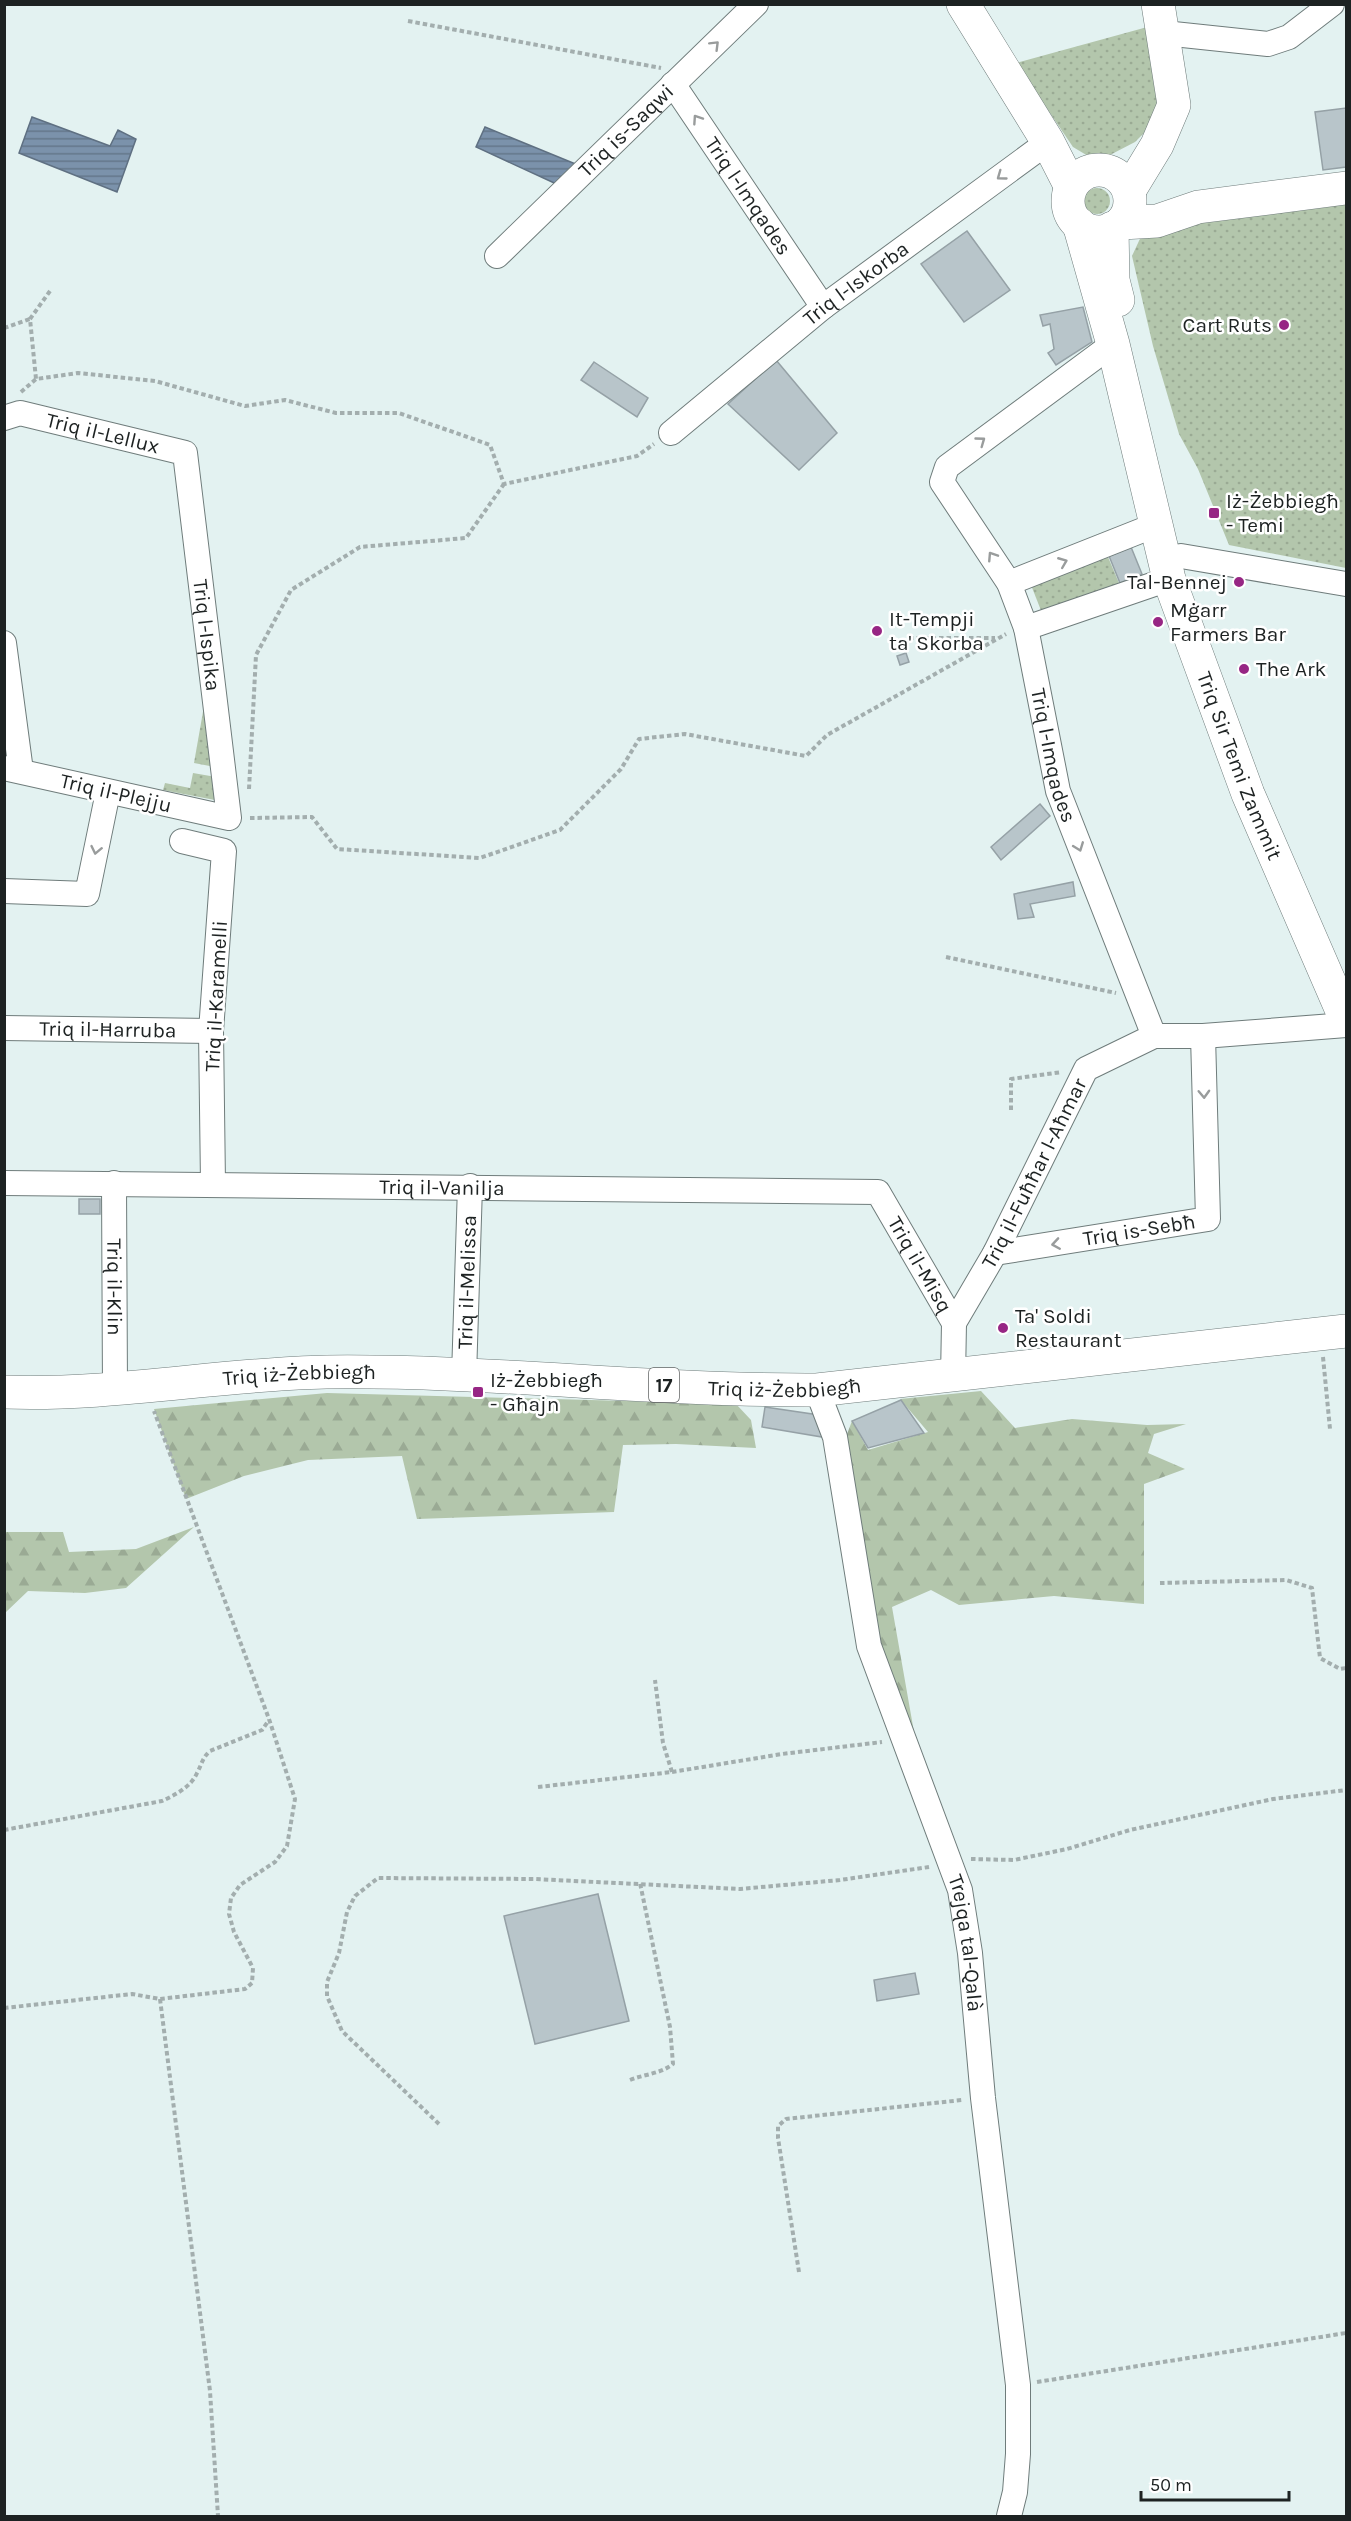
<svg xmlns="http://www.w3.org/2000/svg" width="1351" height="2521" font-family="Karla,sans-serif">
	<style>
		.grass { fill: url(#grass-dots) }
		.forest { fill: url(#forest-firs) }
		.water { fill: url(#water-rules); stroke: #5f7082; stroke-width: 1.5 }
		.building { fill: #b8c5ca; stroke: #95a1a6; stroke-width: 1.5 }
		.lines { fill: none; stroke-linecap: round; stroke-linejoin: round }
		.street-casing { stroke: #6f7c7b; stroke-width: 26 }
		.secondary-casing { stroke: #6f7c7b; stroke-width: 34 }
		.primary-casing { stroke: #6f7c7b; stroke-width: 34 }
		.path { stroke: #a3aeae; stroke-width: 4; stroke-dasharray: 4.5 3; stroke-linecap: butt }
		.street { stroke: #fff; stroke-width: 24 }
		.secondary { stroke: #fff; stroke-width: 33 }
		.primary { stroke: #fff; stroke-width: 33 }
		.oneway { stroke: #999c9c }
		.poi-dot { fill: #972684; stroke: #fff; stroke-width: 2 }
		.labels { text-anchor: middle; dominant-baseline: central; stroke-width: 5; stroke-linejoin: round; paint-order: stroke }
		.shield { fill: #fff; stroke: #616464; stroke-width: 1.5 }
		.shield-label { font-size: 20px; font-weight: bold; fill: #1d2222 }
		.street-label { font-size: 21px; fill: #1d2222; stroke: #fff }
		.poi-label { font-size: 21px; fill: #1d2222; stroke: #fff; text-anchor: start }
	</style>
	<defs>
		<pattern id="grass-dots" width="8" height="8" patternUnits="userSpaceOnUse" patternTransform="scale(1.5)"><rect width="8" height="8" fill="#b3c6ac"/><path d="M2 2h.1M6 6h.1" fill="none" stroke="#9aaa94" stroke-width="1.8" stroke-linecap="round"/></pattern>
		<pattern id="forest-firs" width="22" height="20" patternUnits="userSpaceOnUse" patternTransform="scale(1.5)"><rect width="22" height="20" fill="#b3c6ac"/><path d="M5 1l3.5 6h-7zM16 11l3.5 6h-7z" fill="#9aaa94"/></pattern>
		<pattern id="water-rules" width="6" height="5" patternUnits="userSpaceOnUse" patternTransform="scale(1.5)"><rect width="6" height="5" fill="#7b92ab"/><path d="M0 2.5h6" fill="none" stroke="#64778b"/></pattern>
	</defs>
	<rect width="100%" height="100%" fill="#e3f2f1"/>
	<g class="grass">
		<polygon points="1151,26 1162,105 1153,124 1135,142 1108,156 1088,156 1073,147 1016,63"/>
		<circle cx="1097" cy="201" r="13"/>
		<polygon points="1346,195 1346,568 1229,545 1198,469 1179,434 1153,346 1132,256 1144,230"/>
		<polygon points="1108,557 1119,583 1042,613 1031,585"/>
		<polygon points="204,706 215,767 194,763"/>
		<polygon points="193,773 216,777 220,801 163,790 165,783 190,788"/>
	</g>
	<g class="forest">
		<polygon points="981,1391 1015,1428 1072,1419 1147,1425 1186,1424 1154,1434 1148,1453 1185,1469 1144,1484 1144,1604 1054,1596 959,1605 931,1590 892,1607 914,1732 886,1669 871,1609 844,1442 852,1421 868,1450 928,1432 900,1399"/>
		<polygon points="327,1393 736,1404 751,1420 756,1448 676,1444 623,1445 614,1512 417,1519 402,1456 308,1460 244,1476 186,1499 154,1409"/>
		<polygon points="194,1527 126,1588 85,1593 28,1591 5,1613 5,1532 63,1532 69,1552 136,1549"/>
	</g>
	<g class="water">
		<polygon points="32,117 110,146 118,130 136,139 117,192 19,153"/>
		<polygon points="485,127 583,167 563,187 476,147"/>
	</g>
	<g class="building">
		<polygon points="1346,108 1346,167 1323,170 1315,112"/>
		<polygon points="967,231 1010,290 964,322 921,264"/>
		<polygon points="1083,307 1092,342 1056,365 1048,353 1054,349 1050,324 1043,326 1040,315"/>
		<polygon points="776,360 837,433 799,470 728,404"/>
		<polygon points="594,362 648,398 637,417 581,380"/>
		<polygon points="1131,547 1142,574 1120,583 1109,556"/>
		<polygon points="906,653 909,662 900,665 897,656"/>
		<polygon points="1040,804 1050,816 1001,860 991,847"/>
		<polygon points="1073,882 1075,896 1030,904 1034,917 1018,919 1014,894"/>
		<rect x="79" y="1199" width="21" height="15"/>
		<polygon points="901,1400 924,1433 868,1448 852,1421"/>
		<polygon points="765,1407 819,1415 822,1437 762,1427"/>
		<polygon points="598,1894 629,2021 535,2044 504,1916"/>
		<polygon points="915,1973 919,1994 877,2001 874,1980"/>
	</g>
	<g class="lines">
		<defs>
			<g id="street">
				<polyline points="1164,33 1268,44 1289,37 1332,4"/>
				<path id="s1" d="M673 84 823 307"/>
				<path id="s2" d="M497 256 756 4"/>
				<path id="s3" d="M1113 344 947 467 942 482 1009 583 1026 628 1058 791 1154 1036"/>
				<path id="s4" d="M4 418 20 413 185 453 229 818 4 768"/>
				<path id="s5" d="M671 433 823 307 1048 142"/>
				<polyline points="1165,559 1181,556 1346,584"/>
				<polyline points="1009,583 1158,524"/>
				<polyline points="1026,628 1169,579"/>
				<polyline points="4,643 21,771"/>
				<polyline points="182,841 224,851 211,1031 213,1184"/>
				<polyline points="4,891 87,894 108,792"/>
				<path id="s6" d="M4 1028 211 1031"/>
				<path id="s7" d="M4 1183 878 1192 954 1323 953 1377"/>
				<path id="s8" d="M114 1183 115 1390"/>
				<path id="s9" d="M995 1253 1208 1219 1203 1036"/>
				<path id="s10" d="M954 1323 995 1253 1086 1069 1154 1036H1203L1346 1025"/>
				<path id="s11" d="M464 1376 470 1186"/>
				<path id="s12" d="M817 1390 835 1437 869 1646 960 1890 970 1953 983 2098 1018 2385V2454L1015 2492 1009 2516"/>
			</g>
			<g id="secondary">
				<polyline points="963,4 1048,142 1071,187"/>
				<circle cx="1099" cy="201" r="31"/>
				<polyline points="1129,191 1157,145 1174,105 1158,4"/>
				<polyline points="1121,223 1157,221 1198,207 1346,188"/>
				<path id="s13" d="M1079 224 1113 344 1169 579 1248 794 1346 1020"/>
				<polyline points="1112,228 1113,280 1118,300"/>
			</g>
			<g id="primary">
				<path id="s14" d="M4 1392C113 1396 219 1374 326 1372 490 1370 653 1391 817 1390L1346 1331"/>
			</g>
		</defs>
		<use href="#street" class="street-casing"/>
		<use href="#secondary" class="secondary-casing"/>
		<use href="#primary" class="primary-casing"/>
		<g class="path">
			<polyline points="408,21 661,68"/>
			<polyline points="50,291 30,319 36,379 78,373 155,381 245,406 285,400 336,413 399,413 490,445 504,484 637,456 654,444"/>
			<polyline points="4,328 30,319"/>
			<polyline points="21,392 36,379"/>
			<polyline points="909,638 995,638"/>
			<polyline points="249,789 256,655 291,590 360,547 466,538 504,484"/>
			<polyline points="250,818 312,817 337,849 480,858 560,830 621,769 639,739 685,734 806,756 827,735 1006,634"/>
			<polyline points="946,957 1116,993"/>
			<polyline points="1011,1110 1011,1079 1062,1072"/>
			<polyline points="1323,1357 1330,1429"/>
			<polyline points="1160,1583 1286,1580 1312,1588 1320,1658 1340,1669 1346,1668"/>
			<polyline points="672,1772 782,1754 882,1742"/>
			<polyline points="538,1787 672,1772 663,1743 655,1680"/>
			<path d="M4 1830 162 1801C175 1795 191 1787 197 1773 202 1764 202 1758 210 1751L262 1730 269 1720"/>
			<polyline points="971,1859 1014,1860 1067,1849 1130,1830 1273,1799 1346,1790"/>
			<polyline points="160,1999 210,2391 218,2516"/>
			<polyline points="4,2008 132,1994 160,1999 245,1989 252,1983 253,1968 234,1932 229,1914 231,1898 240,1885 275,1862 287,1846 295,1799 269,1719 154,1411"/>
			<path d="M630 2080C645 2074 660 2074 673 2064L670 2027 640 1883"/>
			<polyline points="439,2124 342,2031 327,1996 327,1982 339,1953 347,1912 355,1896 378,1878 534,1879 740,1889 840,1880 929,1867"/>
			<polyline points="799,2272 778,2138 778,2126 786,2119 962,2100"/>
			<polyline points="1037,2382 1346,2333"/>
		</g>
		<use href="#street" class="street"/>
		<use href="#secondary" class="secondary"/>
		<use href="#primary" class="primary"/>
	</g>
	<defs><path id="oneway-chevron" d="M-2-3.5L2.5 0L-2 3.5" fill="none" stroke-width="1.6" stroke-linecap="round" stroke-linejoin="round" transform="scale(1.5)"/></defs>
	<g class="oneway">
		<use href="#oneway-chevron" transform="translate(715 45) rotate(-45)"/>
		<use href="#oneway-chevron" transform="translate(697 119) rotate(-124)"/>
		<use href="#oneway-chevron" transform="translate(1001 176) rotate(144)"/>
		<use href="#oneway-chevron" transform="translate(981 441) rotate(-36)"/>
		<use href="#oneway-chevron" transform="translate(992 556) rotate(-123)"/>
		<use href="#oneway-chevron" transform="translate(1063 562) rotate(-22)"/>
		<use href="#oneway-chevron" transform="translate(1079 847) rotate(69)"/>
		<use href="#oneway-chevron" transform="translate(96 850) rotate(102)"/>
		<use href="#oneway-chevron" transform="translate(1204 1094) rotate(88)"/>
		<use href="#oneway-chevron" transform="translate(1056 1244) rotate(171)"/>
	</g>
	<g class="poi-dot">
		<circle cx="1284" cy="325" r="6"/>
		<rect x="1208" y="507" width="12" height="12" rx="3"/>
		<circle cx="1239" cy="582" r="6"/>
		<circle cx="1158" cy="622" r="6"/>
		<circle cx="877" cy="631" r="6"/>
		<circle cx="1244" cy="669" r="6"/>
		<circle cx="1003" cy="1328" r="6"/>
		<rect x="472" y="1386" width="12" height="12" rx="3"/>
	</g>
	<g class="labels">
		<rect class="shield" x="649" y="1368" width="30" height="34" rx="4.5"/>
		<g class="shield-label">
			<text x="664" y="1385">17</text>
		</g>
		<g class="street-label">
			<text stroke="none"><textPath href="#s2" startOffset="180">Triq is-Saqwi</textPath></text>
			<text stroke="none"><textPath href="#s1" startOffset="135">Triq l-Imqades</textPath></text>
			<text stroke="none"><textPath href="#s5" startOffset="238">Triq l-Iskorba</textPath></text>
			<text stroke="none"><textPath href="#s4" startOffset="102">Triq il-Lellux</textPath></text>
			<text stroke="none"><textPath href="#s4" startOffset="370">Triq l-Ispika</textPath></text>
			<text stroke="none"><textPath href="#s3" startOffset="522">Triq l-Imqades</textPath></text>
			<text stroke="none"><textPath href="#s13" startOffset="566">Triq Sir Temi Zammit</textPath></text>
			<text transform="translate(116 793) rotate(13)">Triq il-Plejju</text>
			<text transform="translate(216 996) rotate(-87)">Triq il-Karamelli</text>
			<text stroke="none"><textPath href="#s6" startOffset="104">Triq il-Ħarruba</textPath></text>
			<text stroke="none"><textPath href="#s10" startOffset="170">Triq il-Fuħħar l-Aħmar</textPath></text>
			<text stroke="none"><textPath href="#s7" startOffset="438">Triq il-Vanilja</textPath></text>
			<text stroke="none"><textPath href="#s9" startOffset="146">Triq is-Sebħ</textPath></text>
			<text stroke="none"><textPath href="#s7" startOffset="958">Triq il-Misq</textPath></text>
			<text stroke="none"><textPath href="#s11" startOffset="94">Triq il-Melissa</textPath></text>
			<text stroke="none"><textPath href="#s8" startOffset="104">Triq il-Klin</textPath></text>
			<text stroke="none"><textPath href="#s14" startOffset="296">Triq iż-Żebbiegħ</textPath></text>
			<text stroke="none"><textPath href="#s14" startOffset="782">Triq iż-Żebbiegħ</textPath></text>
			<text stroke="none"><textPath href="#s12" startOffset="576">Trejqa tal-Qalà</textPath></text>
		</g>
		<g class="poi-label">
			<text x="1272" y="325" text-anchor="end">Cart Ruts</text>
			<text x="1226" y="501">Iż-Żebbiegħ<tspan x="1226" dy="24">- Temi</tspan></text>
			<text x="1227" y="582" text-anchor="end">Tal-Bennej</text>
			<text x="1170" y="610">Mġarr<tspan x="1170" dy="24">Farmers Bar</tspan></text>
			<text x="889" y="619">It-Tempji<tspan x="889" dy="24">ta' Skorba</tspan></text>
			<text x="1256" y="669">The Ark</text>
			<text x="1015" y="1316">Ta' Soldi<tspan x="1015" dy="24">Restaurant</tspan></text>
			<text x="490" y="1380">Iż-Żebbiegħ<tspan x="490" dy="24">- Għajn</tspan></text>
		</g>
	</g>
	<rect width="1351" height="2521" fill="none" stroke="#1d2222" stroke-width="12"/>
	<path d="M1141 2491v9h148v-9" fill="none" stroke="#1d2222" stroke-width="3"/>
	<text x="1150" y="2491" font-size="18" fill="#1d2222" stroke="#ffffff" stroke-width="4.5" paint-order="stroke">50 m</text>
</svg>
